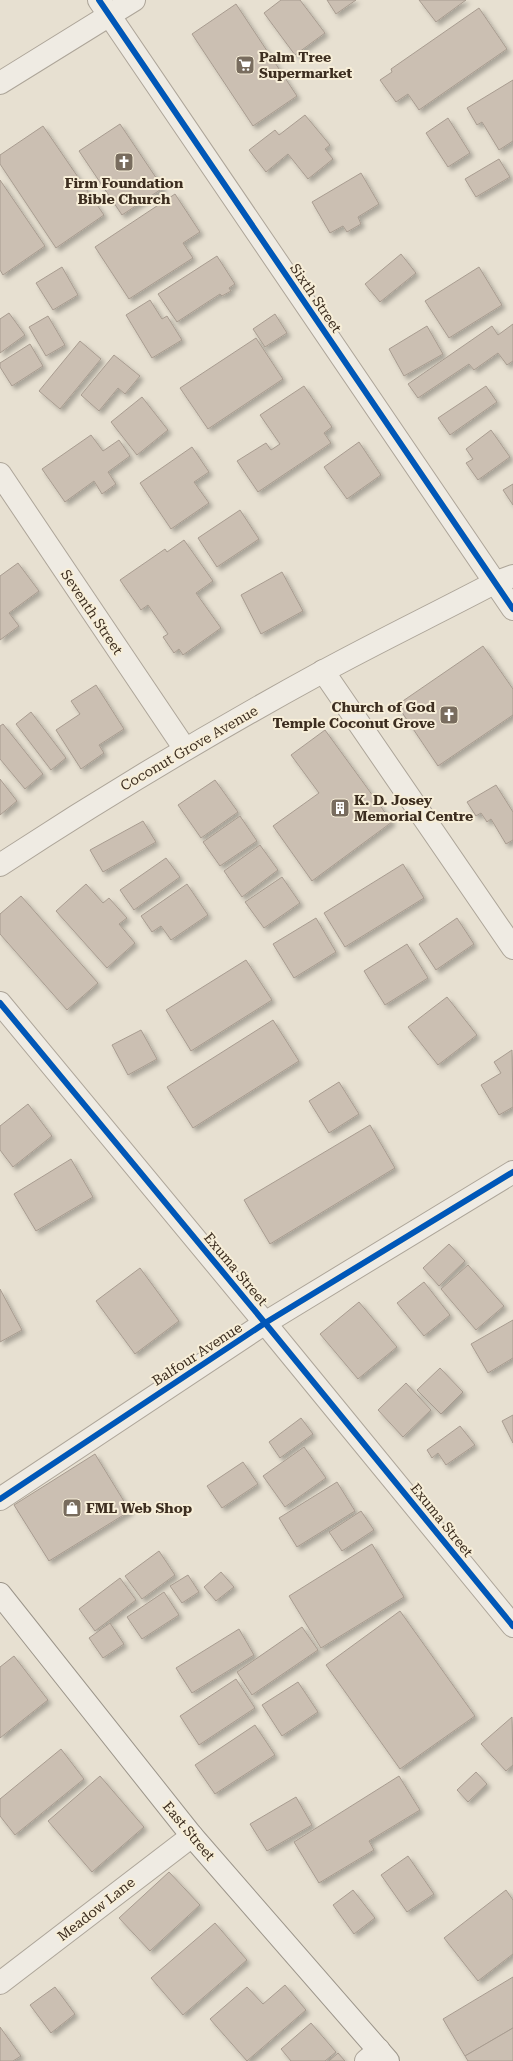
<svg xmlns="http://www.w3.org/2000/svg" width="513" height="2061" font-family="'Roboto Serif',serif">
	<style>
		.building { fill: #cbbfb2; stroke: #a89c90; filter: url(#shadow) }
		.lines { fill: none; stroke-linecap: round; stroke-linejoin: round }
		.minor-casing { stroke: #ada599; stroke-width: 24 }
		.tertiary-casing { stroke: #ada599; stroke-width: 24 }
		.secondary-casing { stroke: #9c958a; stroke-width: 24 }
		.minor { stroke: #efebe3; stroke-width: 22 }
		.tertiary { stroke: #efebe3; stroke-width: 22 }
		.secondary { stroke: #efebe3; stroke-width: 22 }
		.cycleway-casing { stroke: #f7eed8; stroke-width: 8 }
		.cycleway { stroke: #0057b8; stroke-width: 6 }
		.labels { text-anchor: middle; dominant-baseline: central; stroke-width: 4; stroke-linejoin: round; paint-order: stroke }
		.poi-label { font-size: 14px; font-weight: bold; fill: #3d2e20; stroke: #f7eed8; text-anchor: start }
		.street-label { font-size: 14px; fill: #3d2e20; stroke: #f7eed8 }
	</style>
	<defs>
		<filter id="shadow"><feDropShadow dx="3.5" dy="3.5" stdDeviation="2" flood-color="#0004"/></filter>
	</defs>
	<rect width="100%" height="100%" fill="#e7e0d1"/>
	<g class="building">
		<polygon points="281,0 300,0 325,33 295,55 264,13"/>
		<polygon points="327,0 356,0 336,14"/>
		<polygon points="419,0 466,0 436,22"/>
		<polygon points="236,4 297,96 253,126 192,34"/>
		<polygon points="479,8 507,49 419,110 408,94 396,102 380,80 392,72 391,69"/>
		<polygon points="513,80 513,141 499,150 482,122 477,125 467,108"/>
		<polygon points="305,115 330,145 325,149 333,159 308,179 288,154 266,172 249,150 275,130 279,135"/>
		<polygon points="448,118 470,153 448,167 426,133"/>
		<polygon points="120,124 163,188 122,215 79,151"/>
		<polygon points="43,126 104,215 56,248 0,164 0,155"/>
		<polygon points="499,159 510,177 476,197 465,179"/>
		<polygon points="361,173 379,204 358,217 361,224 347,232 343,226 330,233 312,202"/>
		<polygon points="0,180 45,246 3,275 0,270"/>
		<polygon points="175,194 200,232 183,243 193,258 129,299 95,247"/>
		<polygon points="401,254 416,273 380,302 365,284"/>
		<polygon points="217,256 235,284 229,288 231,291 222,296 220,294 177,322 158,294"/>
		<polygon points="62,267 78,295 53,310 36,283"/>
		<polygon points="479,267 502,305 449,338 425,301"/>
		<polygon points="150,300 162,319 167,316 182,340 152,358 126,315"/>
		<polygon points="9,313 25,335 0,353 0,319"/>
		<polygon points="275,314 287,333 265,347 253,329"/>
		<polygon points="48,316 65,345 46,356 29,327"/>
		<polygon points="513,324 513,361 507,365 498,353 474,370 469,364 418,398 408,384 492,326 498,335"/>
		<polygon points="427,326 443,354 404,376 389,349"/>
		<polygon points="256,338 283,379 208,429 180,388"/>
		<polygon points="80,341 101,359 60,409 39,391"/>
		<polygon points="30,344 43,366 12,386 0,367 0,363"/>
		<polygon points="114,355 140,376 125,394 118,388 99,411 81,395"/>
		<polygon points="304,386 332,427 324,433 331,443 258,492 237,461 266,443 271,450 280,444 260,415"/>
		<polygon points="486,386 497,402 450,435 438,418"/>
		<polygon points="142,397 168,430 137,455 111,422"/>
		<polygon points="491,430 510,457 478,480 466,463 473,459 466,449"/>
		<polygon points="91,435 103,451 119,440 130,456 108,472 116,484 102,494 94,481 65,502 42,469"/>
		<polygon points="359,442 381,475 347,499 324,467"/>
		<polygon points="192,447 209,472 194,482 209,503 171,529 140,483"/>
		<polygon points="513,484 513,505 503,490"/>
		<polygon points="240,510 259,539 217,567 198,538"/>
		<polygon points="184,540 213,581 196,593 221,628 183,655 179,649 174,653 163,637 168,634 148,605 141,610 120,580 165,549 167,552"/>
		<polygon points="18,563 39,591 9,613 19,626 0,640 0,576"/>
		<polygon points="282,572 303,611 261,634 241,595"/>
		<polygon points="483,646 513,689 513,715 438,766 397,705"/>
		<polygon points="96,685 124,729 99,745 104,753 81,769 56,730 80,714 71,701"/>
		<polygon points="31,712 66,758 51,770 16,724"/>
		<polygon points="3,724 43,774 25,789 0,759 0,726"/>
		<polygon points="325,730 392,822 312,881 273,826 319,793 291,755"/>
		<polygon points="0,779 17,801 0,815"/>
		<polygon points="215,780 238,812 201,838 178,805"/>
		<polygon points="496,785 513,812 513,840 506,844 491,819 487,822 481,813 476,816 467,802"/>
		<polygon points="240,816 257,841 220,866 203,842"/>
		<polygon points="143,821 156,842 103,872 90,850"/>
		<polygon points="260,845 278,870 242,897 224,871"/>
		<polygon points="166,858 180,877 134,910 120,890"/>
		<polygon points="403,864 424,898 345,947 324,913"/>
		<polygon points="282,877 300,903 264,928 245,902"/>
		<polygon points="86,884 103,903 109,898 127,918 119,924 135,943 107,968 56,911"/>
		<polygon points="187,884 208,915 171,940 161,926 152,932 141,916"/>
		<polygon points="21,896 98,983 67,1010 0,934 0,914"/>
		<polygon points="316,918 336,952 294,978 273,944"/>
		<polygon points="457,918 474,944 436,970 419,944"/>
		<polygon points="407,944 428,978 385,1005 364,971"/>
		<polygon points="246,960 272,1000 191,1051 166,1010"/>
		<polygon points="447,997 477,1035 438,1065 408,1027"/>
		<polygon points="273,1020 299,1061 193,1128 167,1087"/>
		<polygon points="141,1030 157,1059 128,1075 112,1045"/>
		<polygon points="512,1050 513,1107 499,1115 481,1085 501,1073 494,1062"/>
		<polygon points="339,1082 359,1114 329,1133 309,1101"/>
		<polygon points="28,1104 52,1136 13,1167 0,1150 0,1126"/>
		<polygon points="370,1125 395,1168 270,1244 244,1200"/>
		<polygon points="71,1159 93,1197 36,1231 14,1194"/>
		<polygon points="449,1244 465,1261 439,1286 423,1268"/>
		<polygon points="468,1265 504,1306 476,1330 441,1289"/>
		<polygon points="140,1268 179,1321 135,1354 96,1301"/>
		<polygon points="424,1282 450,1315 424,1336 397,1303"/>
		<polygon points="0,1289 22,1330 0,1342"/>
		<polygon points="359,1302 397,1347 358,1379 320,1334"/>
		<polygon points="513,1320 513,1358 488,1373 471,1344"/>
		<polygon points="440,1368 463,1392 441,1414 417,1390"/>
		<polygon points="406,1383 431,1410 403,1437 378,1410"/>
		<polygon points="513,1415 513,1443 502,1421"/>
		<polygon points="301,1418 313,1434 280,1458 269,1442"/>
		<polygon points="460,1426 475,1445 446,1465 438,1453 432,1458 427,1450"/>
		<polygon points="304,1447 326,1478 285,1507 263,1476"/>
		<polygon points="95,1454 130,1511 49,1561 14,1505"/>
		<polygon points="243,1462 258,1484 222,1508 207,1486"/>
		<polygon points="337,1482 355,1511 297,1547 279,1518"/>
		<polygon points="361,1511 374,1530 342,1551 329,1532"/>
		<polygon points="372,1544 404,1597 321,1648 289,1596"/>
		<polygon points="159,1551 175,1575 142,1599 125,1576"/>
		<polygon points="221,1572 234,1587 216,1601 204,1587"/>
		<polygon points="188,1575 199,1592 182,1603 170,1586"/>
		<polygon points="120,1578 136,1600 95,1631 79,1609"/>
		<polygon points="164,1592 179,1615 142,1639 127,1617"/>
		<polygon points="400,1611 475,1716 400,1769 326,1665"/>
		<polygon points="110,1623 124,1644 103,1658 89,1638"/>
		<polygon points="302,1627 318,1650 252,1695 237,1672"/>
		<polygon points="239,1629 254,1655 192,1693 176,1668"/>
		<polygon points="14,1656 48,1700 0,1738 0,1667"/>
		<polygon points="236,1679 255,1708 199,1745 180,1716"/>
		<polygon points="298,1682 318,1712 282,1736 262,1705"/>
		<polygon points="512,1717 513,1765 506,1771 481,1744"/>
		<polygon points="255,1725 275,1755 215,1794 195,1765"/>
		<polygon points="61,1749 84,1779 15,1835 0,1816 0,1799"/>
		<polygon points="476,1772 487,1784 468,1802 457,1790"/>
		<polygon points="100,1776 144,1827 92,1872 48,1821"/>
		<polygon points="399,1776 420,1810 369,1841 374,1850 319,1883 294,1842"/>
		<polygon points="296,1797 312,1825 267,1851 250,1824"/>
		<polygon points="408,1856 434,1894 407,1912 381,1875"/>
		<polygon points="169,1872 200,1905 150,1951 119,1918"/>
		<polygon points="353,1890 375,1918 354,1934 333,1905"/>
		<polygon points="506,1890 513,1900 513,1954 478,1981 444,1938"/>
		<polygon points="215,1923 247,1960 183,2015 151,1978"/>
		<polygon points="513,1977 513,2028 465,2056 443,2019"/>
		<polygon points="285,1985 306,2010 247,2061 210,2019 247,1987 263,2004"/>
		<polygon points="55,1987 75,2014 51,2033 30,2005"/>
		<polygon points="311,2023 336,2052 325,2061 291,2061 281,2049"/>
		<polygon points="0,2027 21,2056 13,2061 0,2061"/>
		<polygon points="513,2028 513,2061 468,2061 465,2056"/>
		<polygon points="338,2053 345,2061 329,2061"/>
	</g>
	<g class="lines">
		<defs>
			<g id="minor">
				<polyline points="99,0 513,609"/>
				<polyline points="0,83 134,0"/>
				<polyline points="0,474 185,749"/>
				<polyline points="323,671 513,948"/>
				<polyline points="0,1003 265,1323 513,1626"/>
				<polyline points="0,1499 265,1323 513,1172"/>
				<polyline points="0,1983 192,1836"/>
				<polyline points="366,2061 379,2050"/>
			</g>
			<path id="tertiary" d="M0 865C105 796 212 732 322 672 379 641 437 613 494 583L513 576"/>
			<polyline id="secondary" points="0,1594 192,1836 388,2061"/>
		</defs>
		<use href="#minor" class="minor-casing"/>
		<use href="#tertiary" class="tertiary-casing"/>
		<use href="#secondary" class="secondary-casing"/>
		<use href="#minor" class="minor"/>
		<use href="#tertiary" class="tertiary"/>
		<use href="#secondary" class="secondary"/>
		<defs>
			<g id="cycleway">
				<polyline points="99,0 513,609"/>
				<polyline points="0,1003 265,1323 513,1626"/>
				<polyline points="0,1499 265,1323 513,1172"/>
			</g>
		</defs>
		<use href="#cycleway" class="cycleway-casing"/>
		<use href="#cycleway" class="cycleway"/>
	</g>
	<defs>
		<symbol id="supermarket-square" viewBox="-11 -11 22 22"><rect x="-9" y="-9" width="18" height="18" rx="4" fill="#786c5e" stroke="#f7eed8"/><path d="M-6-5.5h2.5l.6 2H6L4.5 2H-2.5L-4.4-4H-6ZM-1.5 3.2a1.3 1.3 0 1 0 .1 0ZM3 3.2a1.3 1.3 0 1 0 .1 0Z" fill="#fff"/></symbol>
		<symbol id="church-square" viewBox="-11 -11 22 22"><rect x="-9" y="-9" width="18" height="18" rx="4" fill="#786c5e" stroke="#f7eed8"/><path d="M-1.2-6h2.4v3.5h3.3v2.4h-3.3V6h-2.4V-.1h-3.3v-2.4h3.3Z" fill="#fff"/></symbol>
		<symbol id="building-square" viewBox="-11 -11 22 22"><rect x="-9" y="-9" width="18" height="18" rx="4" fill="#786c5e" stroke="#f7eed8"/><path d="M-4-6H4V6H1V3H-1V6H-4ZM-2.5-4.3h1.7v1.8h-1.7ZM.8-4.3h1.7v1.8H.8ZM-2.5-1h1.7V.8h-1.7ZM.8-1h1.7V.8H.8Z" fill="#fff"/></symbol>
		<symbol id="shop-square" viewBox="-11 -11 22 22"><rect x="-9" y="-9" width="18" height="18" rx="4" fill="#786c5e" stroke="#f7eed8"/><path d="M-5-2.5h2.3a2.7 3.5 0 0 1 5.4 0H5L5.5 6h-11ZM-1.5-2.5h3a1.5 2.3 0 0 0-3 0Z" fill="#fff"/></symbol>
	</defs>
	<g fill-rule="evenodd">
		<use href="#supermarket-square" x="234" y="54" width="22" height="22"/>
		<use href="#church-square" x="113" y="151" width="22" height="22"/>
		<use href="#church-square" x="438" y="704" width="22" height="22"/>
		<use href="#building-square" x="329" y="797" width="22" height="22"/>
		<use href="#shop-square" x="61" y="1497" width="22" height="22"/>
	</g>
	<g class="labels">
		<g class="poi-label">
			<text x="259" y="57">Palm Tree<tspan x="259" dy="16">Supermarket</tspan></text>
			<text x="124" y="183" text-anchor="middle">Firm Foundation<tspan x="124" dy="16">Bible Church</tspan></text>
			<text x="435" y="707" text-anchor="end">Church of God<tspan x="435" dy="16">Temple Coconut Grove</tspan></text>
			<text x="354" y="800">K. D. Josey<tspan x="354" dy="16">Memorial Centre</tspan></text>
			<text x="86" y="1508">FML Web Shop</text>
		</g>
		<g class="street-label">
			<text transform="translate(316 298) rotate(56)">Sixth Street</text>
			<text transform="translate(92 612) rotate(56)">Seventh Street</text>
			<text transform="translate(189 748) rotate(-30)">Coconut Grove Avenue</text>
			<text transform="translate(236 1269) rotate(50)">Exuma Street</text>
			<text transform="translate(197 1354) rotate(-33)">Balfour Avenue</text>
			<text transform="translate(442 1520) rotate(51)">Exuma Street</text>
			<text transform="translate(189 1831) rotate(50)">East Street</text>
			<text transform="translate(96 1909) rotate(-38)">Meadow Lane</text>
		</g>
	</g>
</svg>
